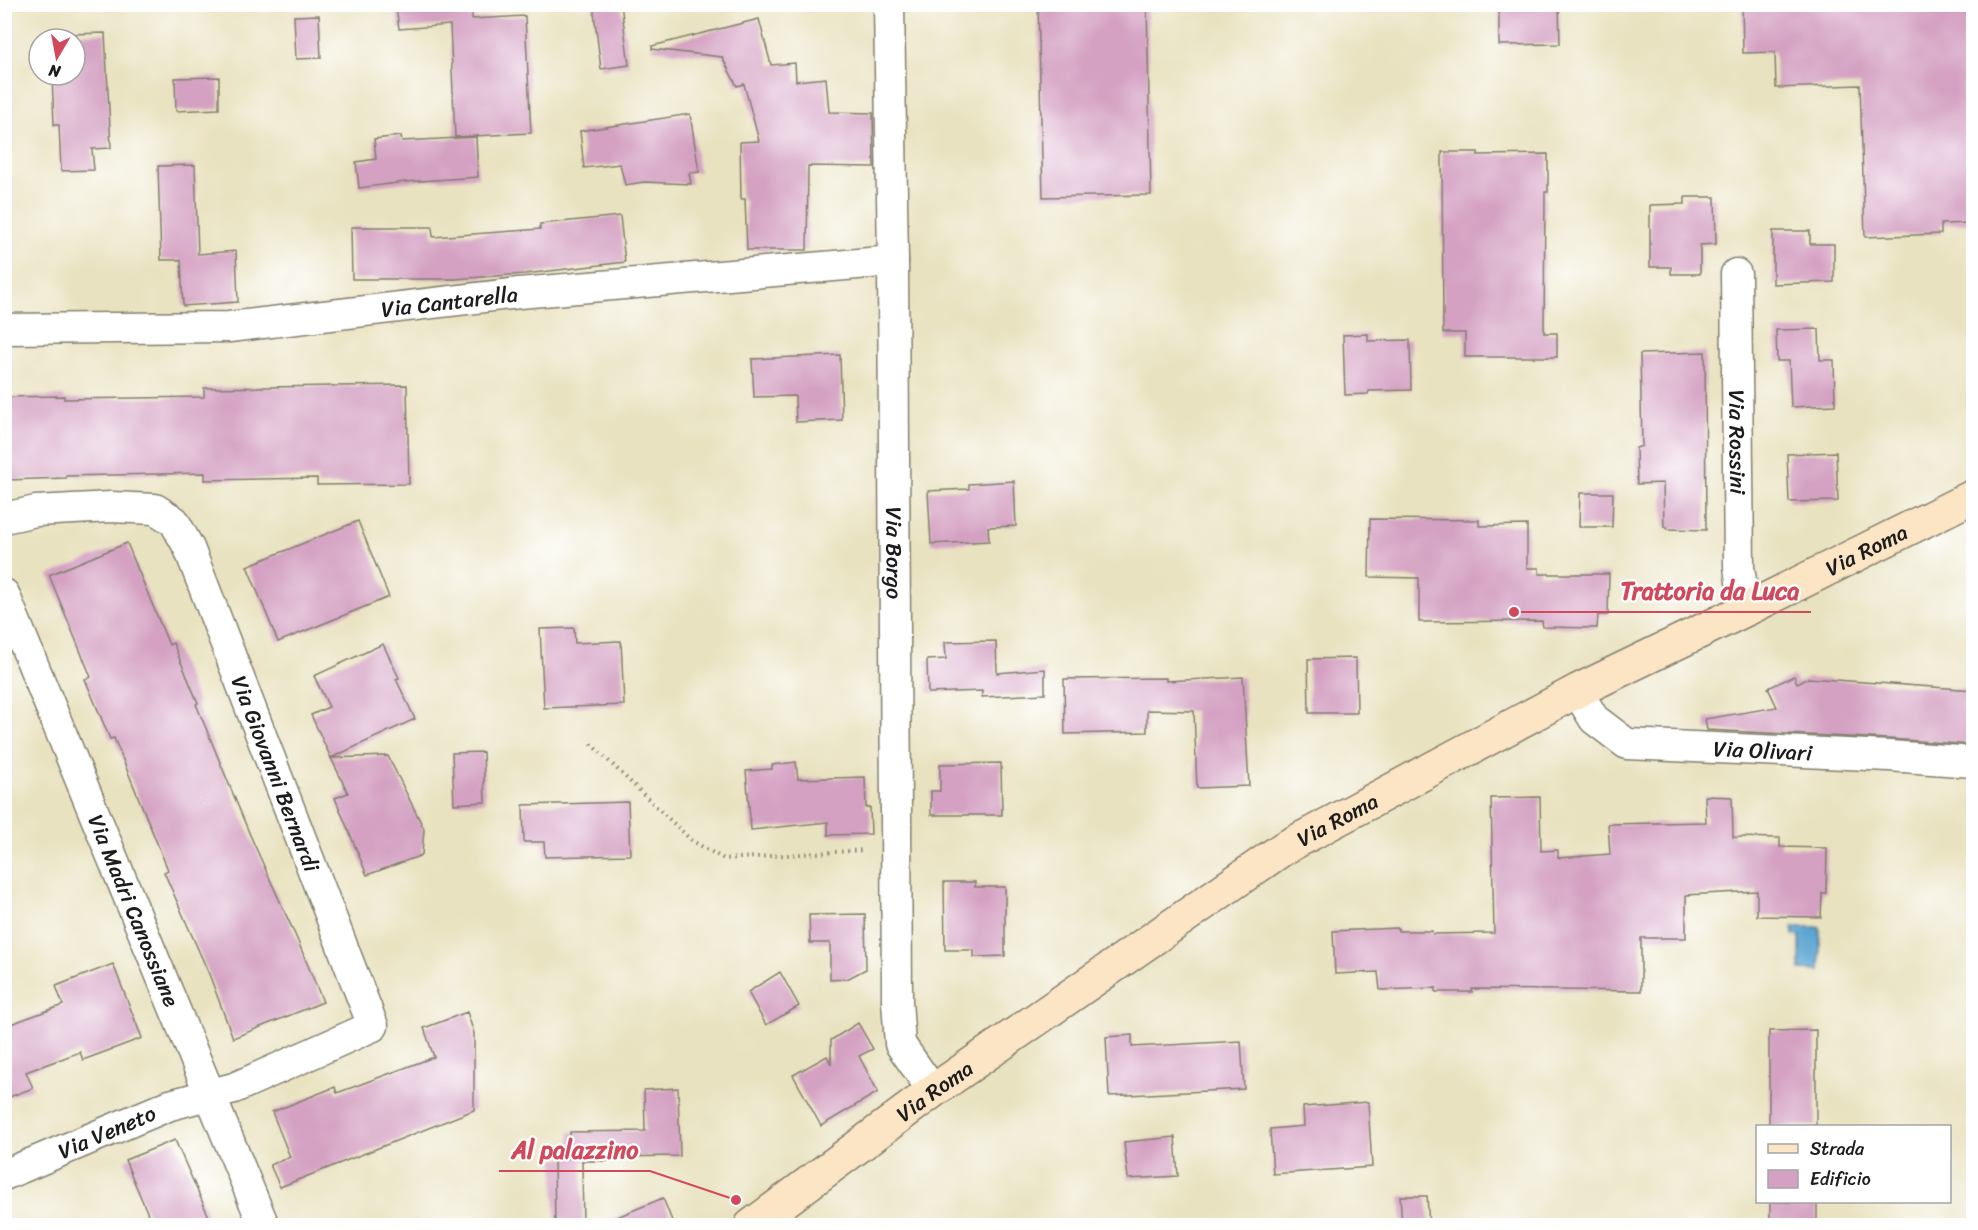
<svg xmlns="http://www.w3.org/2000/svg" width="1978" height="1230" font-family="Sriracha,sans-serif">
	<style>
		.water { fill: #58a3d0; stroke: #3a6076; stroke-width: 1.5 }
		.building { fill: #d4a1c2 }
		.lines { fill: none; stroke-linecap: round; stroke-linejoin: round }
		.street-casing { stroke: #827f6e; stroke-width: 33 }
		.secondary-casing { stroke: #827f6e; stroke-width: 36 }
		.path { stroke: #827f6e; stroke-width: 4; stroke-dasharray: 1.5 4.5; stroke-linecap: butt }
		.street { stroke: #fff; stroke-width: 30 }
		.secondary { stroke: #fce5c4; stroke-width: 33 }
		.labels { text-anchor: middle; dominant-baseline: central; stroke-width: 4.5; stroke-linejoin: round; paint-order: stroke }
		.street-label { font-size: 22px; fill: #1c1c1c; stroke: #fff }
		.leader { fill: none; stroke: #d1495b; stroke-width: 2 }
		.callout-dot { fill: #d1495b; stroke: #fff; stroke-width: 2 }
		.callout-label { font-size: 24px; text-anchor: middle; font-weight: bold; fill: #d1495b; stroke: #fff; stroke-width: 4.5; stroke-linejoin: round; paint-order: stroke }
	</style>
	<rect width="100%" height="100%" fill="#fff"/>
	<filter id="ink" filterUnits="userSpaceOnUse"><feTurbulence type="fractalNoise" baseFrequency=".0167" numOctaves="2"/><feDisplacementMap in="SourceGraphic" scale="12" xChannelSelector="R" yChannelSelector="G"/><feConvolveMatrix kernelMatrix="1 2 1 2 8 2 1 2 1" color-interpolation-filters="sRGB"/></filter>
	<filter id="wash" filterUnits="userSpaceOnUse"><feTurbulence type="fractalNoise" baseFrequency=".008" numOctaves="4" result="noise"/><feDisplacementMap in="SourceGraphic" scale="24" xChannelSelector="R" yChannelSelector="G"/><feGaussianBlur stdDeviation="1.35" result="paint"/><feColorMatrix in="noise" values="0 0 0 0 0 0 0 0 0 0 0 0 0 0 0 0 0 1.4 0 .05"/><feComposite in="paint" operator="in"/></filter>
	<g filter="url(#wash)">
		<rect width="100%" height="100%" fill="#e9e2c0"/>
		<polygon class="water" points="1793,927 1820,927 1820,971 1800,970 1800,936 1793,935"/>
		<g id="blocks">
			<g class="building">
				<polygon points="409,4 472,4 472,19 525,16 531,133 455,137 450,25 399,29 396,6"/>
				<polygon points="593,4 621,4 629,65 601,69"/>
				<polygon points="1056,4 1147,4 1151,195 1043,197 1038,5"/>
				<polygon points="1499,4 1559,4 1560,44 1499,45"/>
				<polygon points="1742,4 1944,4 1944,12 1974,11 1974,223 1941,224 1941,234 1865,237 1860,85 1776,88 1775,52 1743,53"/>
				<polygon points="319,15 321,58 296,59 294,16"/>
				<polygon points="759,19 771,65 795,63 796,81 826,78 829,112 873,113 874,167 808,166 807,250 747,250 745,199 741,199 740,142 759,141 744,84 737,86 722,57 652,49 652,46"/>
				<polygon points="105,33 111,148 92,149 94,170 61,171 59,125 54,125 52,75 75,75 75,39 68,39 68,34"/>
				<polygon points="219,77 219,109 176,111 175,78"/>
				<polygon points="690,114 699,172 689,173 691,184 644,182 625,185 620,164 584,168 580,131"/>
				<polygon points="401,136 402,141 476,137 478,177 405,182 359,188 356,162 376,159 374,139"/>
				<polygon points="1442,152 1478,152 1478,155 1548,154 1548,192 1545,192 1544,333 1557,333 1557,357 1465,357 1465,333 1443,333"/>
				<polygon points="195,165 198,254 236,251 238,302 183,306 181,260 161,260 158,166"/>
				<polygon points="1685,197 1715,197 1716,244 1700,245 1700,274 1671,274 1671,267 1650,267 1650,205 1685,204"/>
				<polygon points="620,216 625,262 525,274 455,279 352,279 351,227 432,227 433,237 540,229 540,224"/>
				<polygon points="1773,231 1810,231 1810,244 1834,244 1834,282 1773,284"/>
				<polygon points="1819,329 1820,360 1834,360 1835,405 1791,407 1789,361 1777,361 1776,330"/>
				<polygon points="1368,334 1368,341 1410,340 1411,390 1369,391 1368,394 1345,395 1343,335"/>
				<polygon points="1705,352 1706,530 1667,529 1667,527 1664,527 1663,483 1637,484 1636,448 1642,446 1640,354"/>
				<polygon points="840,355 842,420 796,422 795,396 754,397 752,359"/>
				<polygon points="407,385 409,484 317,485 317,478 205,480 205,473 66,476 66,478 7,480 4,397 64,396 64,399 204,397 204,388"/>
				<polygon points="1836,452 1838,501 1789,502 1787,454"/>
				<polygon points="1014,481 1016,526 988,527 989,541 931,544 928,491 969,489 969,484"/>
				<polygon points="1580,493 1613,493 1612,527 1579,527"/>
				<polygon points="1370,519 1479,520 1479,526 1527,525 1527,568 1539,568 1539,574 1609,574 1608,615 1598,615 1597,628 1543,627 1542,621 1419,622 1419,578 1369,577"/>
				<polygon points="358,521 389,597 278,642 247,566"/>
				<polygon points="127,543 169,645 173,643 198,703 196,704 250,835 297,939 323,1002 233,1038 209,974 164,872 168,870 114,738 110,739 85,679 91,677 49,575"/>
				<polygon points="574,628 575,643 621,641 624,705 544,708 540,629"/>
				<polygon points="996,641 997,673 1045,669 1045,694 982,697 982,691 928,693 927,660 946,659 945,642"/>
				<polygon points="383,644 399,678 396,679 415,719 331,758 311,715 329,707 314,676"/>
				<polygon points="1356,658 1357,713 1309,713 1308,659"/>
				<polygon points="1794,676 1797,683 1808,678 1974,690 1974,745 1890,739 1707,730 1705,719 1777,707 1768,688"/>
				<polygon points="1243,677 1249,786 1197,788 1194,711 1147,710 1147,732 1065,734 1064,679 1166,678 1166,681"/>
				<polygon points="483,752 485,802 454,804 452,753"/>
				<polygon points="388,756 424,829 422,855 367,875 335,798 348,793 331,758"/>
				<polygon points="796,762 798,779 865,777 866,808 870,807 871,834 828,835 828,822 751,830 746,771 772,769 772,765"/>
				<polygon points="1001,763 1002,815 931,815 931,791 940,791 940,764"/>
				<polygon points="1705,796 1732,797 1733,837 1780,838 1780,847 1827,848 1826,893 1822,893 1821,917 1757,916 1757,891 1686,895 1686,938 1641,938 1641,991 1472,989 1472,992 1436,992 1436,988 1380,990 1378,972 1335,974 1333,931 1398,928 1398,931 1432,931 1433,934 1494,933 1491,798 1540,797 1541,851 1558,850 1558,858 1610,854 1608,824 1706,822"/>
				<polygon points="628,802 630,855 545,857 544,842 524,842 523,805"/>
				<polygon points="944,882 975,882 975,887 1005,887 1005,956 974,957 974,950 945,950"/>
				<polygon points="865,914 866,969 847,979 830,980 830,943 810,943 809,915"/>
				<polygon points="113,964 142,1038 83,1060 80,1052 26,1072 33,1088 4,1099 4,1021 6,1021 8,1025 63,1005 56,986"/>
				<polygon points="780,972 799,1006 766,1025 748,992"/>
				<polygon points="467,1012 474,1033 474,1110 280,1187 270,1165 290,1157 272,1112 335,1087 337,1093 434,1057 424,1028"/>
				<polygon points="858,1023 873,1049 859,1056 878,1092 821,1126 793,1075 827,1056 831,1064 831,1040"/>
				<polygon points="1816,1030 1816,1126 1769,1126 1769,1031"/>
				<polygon points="1132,1035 1132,1047 1241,1041 1244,1089 1109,1096 1106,1037"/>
				<polygon points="678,1088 680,1156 608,1157 608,1161 582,1161 583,1226 555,1226 554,1159 570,1158 570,1132 645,1131 644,1090"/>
				<polygon points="1368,1102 1372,1167 1273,1174 1270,1129 1304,1126 1303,1107"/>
				<polygon points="1175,1137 1178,1176 1128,1179 1124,1142"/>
				<polygon points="175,1140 213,1226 153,1226 125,1160"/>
				<polygon points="1400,1196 1427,1196 1429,1226 1402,1226"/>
				<polygon points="663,1198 674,1226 598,1226 598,1225"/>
				<rect x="1770" y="1202" width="47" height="24"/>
			</g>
		</g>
	</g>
	<g filter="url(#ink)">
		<use href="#blocks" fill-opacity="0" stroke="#827f6e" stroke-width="1.5"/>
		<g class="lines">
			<defs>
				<g id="street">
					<path id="s1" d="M889 4 893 261 897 1001 900 1044 933 1091"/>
					<path id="s2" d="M1736 274 1739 567 1742 589 1751 607"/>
					<path id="s3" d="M4 329 229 327 519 293 893 261"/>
					<path id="s4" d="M4 518 36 511 111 507 155 509 174 521 189 548 373 1026 234 1088 170 1105 4 1175"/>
					<path id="s5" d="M4 594 264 1226"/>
					<path id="s6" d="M1577 691 1594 719 1627 744 1889 756 1974 762"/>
				</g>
				<g id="secondary">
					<path id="s7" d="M751 1226 933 1091 1284 848 1577 691 1751 607 1974 496"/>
				</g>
			</defs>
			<use href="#street" class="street-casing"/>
			<use href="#secondary" class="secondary-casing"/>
			<polyline class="path" points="591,744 691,840 724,859 865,850"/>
			<use href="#street" class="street"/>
			<use href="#secondary" class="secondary"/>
		</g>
	</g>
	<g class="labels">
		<g class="street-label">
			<text stroke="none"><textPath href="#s3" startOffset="447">Via Cantarella</textPath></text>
			<text stroke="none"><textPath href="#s2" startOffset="168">Via Rossini</textPath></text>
			<text stroke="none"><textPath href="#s7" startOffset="1308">Via Roma</textPath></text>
			<text stroke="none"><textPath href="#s1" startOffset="549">Via Borgo</textPath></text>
			<text stroke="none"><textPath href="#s6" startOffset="210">Via Olivari</textPath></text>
			<text stroke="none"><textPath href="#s4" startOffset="447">Via Giovanni Bernardi</textPath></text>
			<text stroke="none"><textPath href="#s7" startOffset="714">Via Roma</textPath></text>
			<text stroke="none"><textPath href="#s5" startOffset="342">Via Madri Canossiane</textPath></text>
			<text stroke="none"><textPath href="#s7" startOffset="228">Via Roma</textPath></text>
			<text transform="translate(107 1132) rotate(-23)">Via Veneto</text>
		</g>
	</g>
	<path class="leader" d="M1514 612L1608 612H1811M736 1200L650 1171H499"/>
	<g class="callout-dot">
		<circle cx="1514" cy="612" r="6"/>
		<circle cx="736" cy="1200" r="6"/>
	</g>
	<g class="callout-label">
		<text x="1710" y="599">Trattoria da Luca</text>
		<text x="575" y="1158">Al palazzino</text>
	</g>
	<rect width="1978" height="1230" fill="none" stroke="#fff" stroke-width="24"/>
	<rect x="1756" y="1125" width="195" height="78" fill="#ffffff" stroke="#a4a4a4" stroke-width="1.5"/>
	<rect x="1768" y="1144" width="30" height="9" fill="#fce5c4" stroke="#a4a4a4" stroke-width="1.5"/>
	<text x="1810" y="1155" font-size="18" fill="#1c1c1c">Strada</text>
	<rect x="1768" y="1170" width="30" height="18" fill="#d4a1c2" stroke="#a4a4a4" stroke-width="1.5"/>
	<text x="1810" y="1185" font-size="18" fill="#1c1c1c">Edificio</text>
	<g transform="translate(57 57) rotate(190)"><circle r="28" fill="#ffffff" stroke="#a4a4a4" stroke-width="1.5"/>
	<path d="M0-4.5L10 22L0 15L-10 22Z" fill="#d1495b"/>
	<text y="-9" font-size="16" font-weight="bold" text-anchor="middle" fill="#1c1c1c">N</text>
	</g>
</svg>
